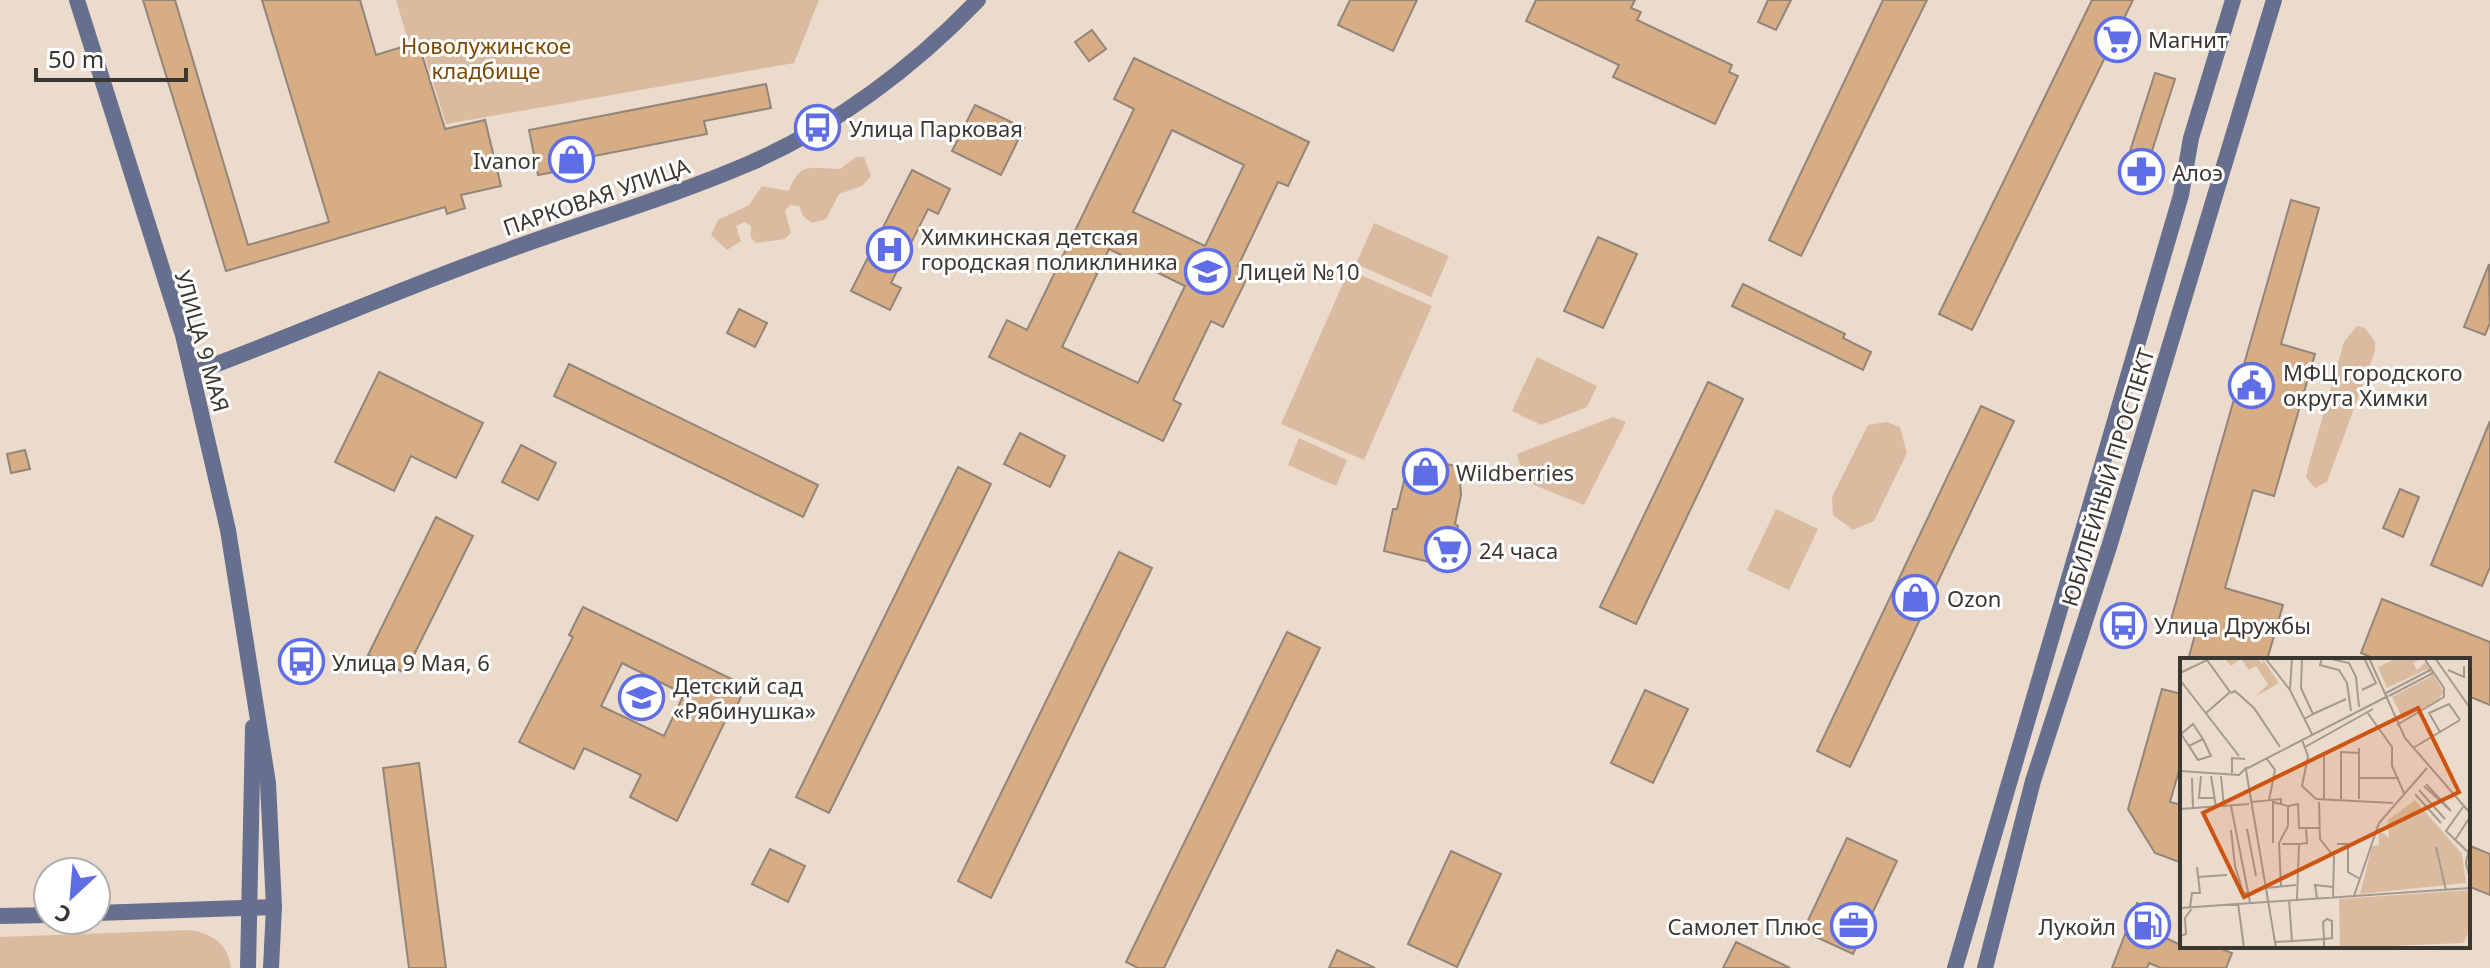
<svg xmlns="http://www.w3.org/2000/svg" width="2490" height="968" font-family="'Noto Sans',sans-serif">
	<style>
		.green { fill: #dbbb9f }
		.building { fill: #d7ad86; stroke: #938578; stroke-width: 2; fill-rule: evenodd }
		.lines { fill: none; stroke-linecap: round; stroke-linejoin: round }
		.secondary { stroke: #676f8e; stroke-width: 16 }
		.labels { text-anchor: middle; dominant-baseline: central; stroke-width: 6; stroke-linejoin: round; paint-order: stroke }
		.poi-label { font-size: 22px; fill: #3c3630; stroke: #fff; text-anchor: start }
		.park-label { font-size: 22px; fill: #7d4802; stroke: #fff }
		.street-label { font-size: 22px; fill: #3c3630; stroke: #fff }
		.inset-road { fill: none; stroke: #a5998e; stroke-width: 2 }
		.view { fill: #ce5411; fill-opacity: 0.15; stroke: #ce5411; stroke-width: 4 }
		.inset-edge { fill: none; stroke: #3c3630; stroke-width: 4 }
	</style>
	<rect width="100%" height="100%" fill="#ebdbcd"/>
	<g class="green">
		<polygon points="396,0 819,0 794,63 446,124 419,38 408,40"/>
		<path d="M856 157H864L871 176 862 186 839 194 826 219 812 223 803 216 799 206 790 205 785 211 791 233 785 239 756 243 751 238V226L745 222 736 226 741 241 727 250 711 235 718 220 749 205 762 186 789 191C800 160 812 169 840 169Z"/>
		<polygon points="1374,223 1449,256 1431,297 1356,264"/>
		<polygon points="1349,270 1432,306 1364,460 1281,424"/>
		<polygon points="2357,326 2365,328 2375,342 2375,351 2327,482 2315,488 2306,477 2308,468 2344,342"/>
		<polygon points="1537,357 1597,386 1587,407 1541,425 1512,411"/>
		<polygon points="1613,417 1626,422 1584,505 1524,481 1517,454"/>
		<polygon points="1887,422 1900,427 1907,453 1874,521 1853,530 1833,515 1832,497 1868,425"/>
		<polygon points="1299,438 1347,460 1336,486 1288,465"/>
		<polygon points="1776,509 1818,529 1789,590 1747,570"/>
		<path d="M190 930C213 934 228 944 231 968H0V937Z"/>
	</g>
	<g class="building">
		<polygon points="143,0 175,0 248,245 329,222 262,0 360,0 376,55 418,42 445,129 485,120 501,186 461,195 465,208 447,214 445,207 226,271"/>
		<polygon points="1350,0 1417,0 1393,51 1338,25"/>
		<polygon points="1536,0 1635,0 1631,8 1641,12 1637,20 1732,65 1729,72 1738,76 1715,124 1613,77 1619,65 1526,21"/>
		<polygon points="1768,0 1791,0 1776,30 1758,22"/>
		<polygon points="1883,0 1927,0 1801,256 1769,240"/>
		<polygon points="2092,0 2133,0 1972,330 1939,314"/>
		<polygon points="1092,30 1106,49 1089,61 1075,42"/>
		<path d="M1134 58 1309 142 1288 186 1278 182 1238 266 1250 272 1223 327 1211 321 1173 400 1181 404 1163 441 989 357 1007 320 1027 330 1134 109 1114 99ZM1172 130 1244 165 1205 246 1133 212ZM1109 249 1185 286 1138 383 1062 347Z"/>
		<polygon points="2155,73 2175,79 2143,179 2123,173"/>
		<polygon points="766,84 771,108 704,121 707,134 584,158 585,166 538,175 529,130"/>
		<polygon points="975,105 1024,128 1001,175 952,151"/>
		<polygon points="912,170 950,189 938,214 928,209 891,283 901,288 890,310 851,291"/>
		<polygon points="2291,200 2319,208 2281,344 2315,354 2274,496 2253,490 2225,588 2283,605 2267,660 2188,660 2196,631 2170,623"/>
		<polygon points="1598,237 1637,254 1603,328 1564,311"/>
		<polygon points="2489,264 2490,323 2485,335 2464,327"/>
		<polygon points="1743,284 1845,334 1843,338 1871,352 1863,370 1732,306"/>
		<polygon points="739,309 767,323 755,347 727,333"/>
		<polygon points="569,364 818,485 803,517 554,396"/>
		<polygon points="379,372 483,423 456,478 411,456 394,491 335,462"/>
		<polygon points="1708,382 1743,399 1636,624 1600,607"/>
		<polygon points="1981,406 2014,421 1850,767 1817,751"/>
		<polygon points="2490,421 2490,567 2482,586 2431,565"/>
		<polygon points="1020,433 1065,456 1050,487 1004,464"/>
		<polygon points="521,445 556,463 538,500 502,482"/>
		<polygon points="25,450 30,469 11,473 7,454"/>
		<polygon points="1419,457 1459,467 1461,495 1455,524 1458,526 1450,567 1384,551 1393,509 1397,509 1404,481 1408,481 1411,470 1414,471"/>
		<polygon points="958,467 991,484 829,813 796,797"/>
		<polygon points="2400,489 2419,497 2403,537 2383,528"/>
		<polygon points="436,517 473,536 405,673 368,655"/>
		<polygon points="1119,552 1152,568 991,898 958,881"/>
		<polygon points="2382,599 2490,642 2490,705 2468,696 2468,660 2378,660 2361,653"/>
		<path d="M583 607 746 686 731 719 727 717 677 821 630 797 641 775 584 748 574 769 519 742 573 637 569 635ZM622 663 684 694 664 736 601 706Z"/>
		<polygon points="1287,632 1320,648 1164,968 1138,968 1126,962"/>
		<polygon points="2162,689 2182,694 2182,760 2170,802 2182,805 2182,863 2155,853 2128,809"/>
		<polygon points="1645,690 1688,709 1653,783 1611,763"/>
		<polygon points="419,763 446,968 409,968 383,768"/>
		<polygon points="1847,838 1897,861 1853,954 1803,931"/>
		<polygon points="2468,845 2490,854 2490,895 2468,886"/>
		<polygon points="770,849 805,866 788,902 752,884"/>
		<polygon points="1451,851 1501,874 1457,967 1408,944"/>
		<polygon points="2137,903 2169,916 2162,936 2182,946 2213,946 2232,953 2226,968 2161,968 2149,963 2147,968 2112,968"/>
		<polygon points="1736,942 1790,968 1723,968"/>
		<polygon points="1337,950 1375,968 1329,968"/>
	</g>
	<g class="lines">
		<g class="secondary">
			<polyline points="77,0 183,335 228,530 268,783 274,907 271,968"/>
			<path d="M193 373C293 336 391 293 492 256 577 224 664 200 748 164 834 127 914 67 978 0"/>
			<polyline points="96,913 274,907"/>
			<polyline points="0,916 48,915"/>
			<polyline points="248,968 253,727"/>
			<polyline points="1955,968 2181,195 2191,138 2233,0"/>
			<polyline points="1985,968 2033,781 2109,547 2274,0"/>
		</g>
	</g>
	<defs>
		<symbol id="supermarket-ring" viewBox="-11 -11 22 22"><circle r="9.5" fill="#fff" stroke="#5f6ee6" stroke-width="1.5"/><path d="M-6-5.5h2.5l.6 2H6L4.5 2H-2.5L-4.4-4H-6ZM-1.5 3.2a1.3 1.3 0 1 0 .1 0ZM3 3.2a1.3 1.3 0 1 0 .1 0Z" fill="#5f6ee6"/></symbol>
		<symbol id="bus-ring" viewBox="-11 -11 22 22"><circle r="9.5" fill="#fff" stroke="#5f6ee6" stroke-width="1.5"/><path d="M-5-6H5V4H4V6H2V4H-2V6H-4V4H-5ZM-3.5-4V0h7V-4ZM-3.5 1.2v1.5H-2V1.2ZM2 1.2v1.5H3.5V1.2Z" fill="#5f6ee6"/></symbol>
		<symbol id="shop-ring" viewBox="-11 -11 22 22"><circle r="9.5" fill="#fff" stroke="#5f6ee6" stroke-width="1.5"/><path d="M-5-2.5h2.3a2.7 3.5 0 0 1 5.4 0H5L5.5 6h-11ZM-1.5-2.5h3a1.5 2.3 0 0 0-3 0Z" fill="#5f6ee6"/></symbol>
		<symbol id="pharmacy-ring" viewBox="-11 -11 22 22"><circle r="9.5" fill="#fff" stroke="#5f6ee6" stroke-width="1.5"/><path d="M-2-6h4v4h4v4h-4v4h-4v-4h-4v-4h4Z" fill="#5f6ee6"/></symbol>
		<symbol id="hospital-ring" viewBox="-11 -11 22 22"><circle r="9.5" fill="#fff" stroke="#5f6ee6" stroke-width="1.5"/><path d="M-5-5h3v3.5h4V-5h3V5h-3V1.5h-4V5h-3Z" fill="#5f6ee6"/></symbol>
		<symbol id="school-ring" viewBox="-11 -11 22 22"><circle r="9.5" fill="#fff" stroke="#5f6ee6" stroke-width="1.5"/><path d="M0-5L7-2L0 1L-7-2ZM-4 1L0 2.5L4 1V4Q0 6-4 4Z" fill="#5f6ee6"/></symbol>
		<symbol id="civic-ring" viewBox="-11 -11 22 22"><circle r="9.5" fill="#fff" stroke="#5f6ee6" stroke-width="1.5"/><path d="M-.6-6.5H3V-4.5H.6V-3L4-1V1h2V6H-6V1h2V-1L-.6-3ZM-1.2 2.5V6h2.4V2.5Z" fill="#5f6ee6"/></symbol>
		<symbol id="office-ring" viewBox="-11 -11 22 22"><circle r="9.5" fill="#fff" stroke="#5f6ee6" stroke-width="1.5"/><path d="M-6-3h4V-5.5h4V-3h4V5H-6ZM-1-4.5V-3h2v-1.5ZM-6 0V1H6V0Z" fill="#5f6ee6"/></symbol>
		<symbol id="fuel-ring" viewBox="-11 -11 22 22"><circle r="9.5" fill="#fff" stroke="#5f6ee6" stroke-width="1.5"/><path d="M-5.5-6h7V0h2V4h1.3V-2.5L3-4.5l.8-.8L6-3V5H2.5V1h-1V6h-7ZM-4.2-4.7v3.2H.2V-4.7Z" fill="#5f6ee6"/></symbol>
	</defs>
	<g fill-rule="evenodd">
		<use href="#supermarket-ring" x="2092" y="14" width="51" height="51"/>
		<use href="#bus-ring" x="792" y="102" width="51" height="51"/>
		<use href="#shop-ring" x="546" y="134" width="51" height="51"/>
		<use href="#pharmacy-ring" x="2116" y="146" width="51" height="51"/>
		<use href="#hospital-ring" x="864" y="224" width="51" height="51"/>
		<use href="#school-ring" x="1182" y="246" width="51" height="51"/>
		<use href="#civic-ring" x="2226" y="360" width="51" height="51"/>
		<use href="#shop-ring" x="1400" y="446" width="51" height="51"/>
		<use href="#supermarket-ring" x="1422" y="524" width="51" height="51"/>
		<use href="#shop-ring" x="1890" y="572" width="51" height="51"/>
		<use href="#bus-ring" x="2098" y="600" width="51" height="51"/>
		<use href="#bus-ring" x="276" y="636" width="51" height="51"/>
		<use href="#school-ring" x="616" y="672" width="51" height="51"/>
		<use href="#office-ring" x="1828" y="900" width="51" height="51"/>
		<use href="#fuel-ring" x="2122" y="900" width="51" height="51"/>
	</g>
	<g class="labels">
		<g class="poi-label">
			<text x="2148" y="39">Магнит</text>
			<text x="849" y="128">Улица Парковая</text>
			<text x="540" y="160" text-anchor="end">Ivanor</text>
			<text x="2172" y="172">Алоэ</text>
			<text x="921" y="236">Химкинская детская<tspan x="921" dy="25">городская поликлиника</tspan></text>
			<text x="1238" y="271">Лицей №10</text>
			<text x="2283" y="372">МФЦ городского<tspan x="2283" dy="25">округа Химки</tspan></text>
			<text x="1456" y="472">Wildberries</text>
			<text x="1479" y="550">24 часа</text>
			<text x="1947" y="598">Ozon</text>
			<text x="2154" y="625">Улица Дружбы</text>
			<text x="332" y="662">Улица 9 Мая, 6</text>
			<text x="673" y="685">Детский сад<tspan x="673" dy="25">«Рябинушка»</tspan></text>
			<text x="1822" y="926" text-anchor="end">Самолет Плюс</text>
			<text x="2116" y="926" text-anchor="end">Лукойл</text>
		</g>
		<g class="park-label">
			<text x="486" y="45">Новолужинское<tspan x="486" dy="25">кладбище</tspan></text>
		</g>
		<g class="street-label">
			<text transform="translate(596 196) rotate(-19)">ПАРКОВАЯ УЛИЦА</text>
			<text transform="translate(203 341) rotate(74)">УЛИЦА 9 МАЯ</text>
			<text transform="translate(2107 477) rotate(-73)">ЮБИЛЕЙНЫЙ ПРОСПЕКТ</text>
		</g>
	</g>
	<g transform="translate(2180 658)">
		<rect width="290" height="290" fill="#ebdbcd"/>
		<path d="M44 0H78L83 7 82 0 99 25 75 39 88 26 76 8 69 12 61 1 51 8ZM217 0H243L233 5 237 12 246 4 264 34 257 43 223 61 212 39 252 18 247 11 207 30 198 9ZM235 142 282 196 286 225 180 236 192 188 199 187 198 172 209 180 208 162ZM290 232V272L283 285 160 290 159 241Z" fill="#dbbb9f"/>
		<path class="inset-road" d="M85 0 110 32 132 76M122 0 121 30 133 56 124 61M142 0 140 7 159 12 167 25 171 53M147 0 169 5 176 19 179 49M189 0 225 80 290 155M255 0 290 50M268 12 284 19V8M0 15 27 2 50 34 25 56M0 22 59 98M110 31 112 0M182 32 196 25 184 0M51 35 55 33 74 50 100 89M206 35 252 11M209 38 253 15M187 54 212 89V108L224 135M133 56 166 41M217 67 264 39V30L244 0M260 74 249 55 269 46 280 62M0 77 13 66 23 81 9 88 1 76M122 82 128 98 122 128 136 141 213 145M9 88 18 102 31 98 23 81M125 89 193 51M233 90 280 62M144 96V141M87 101 95 112 89 142M66 111 208 38M66 112 96 290M0 113 59 117 67 109M52 115V100L65 101M21 118 19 140H35M31 118 36 149M41 118 44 149M12 120 13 150M179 120H219M244 128 271 153 246 126M239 132 265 161M235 136 261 165M161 141V94L179 95M179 141V90M93 142V185M72 144 101 141V147M93 144 108 148V168L99 185 101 228M139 144 140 181 154 199 153 239M51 148 70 244M108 148 118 146 119 170H126M283 149 266 173 289 195M0 151 69 146M67 171 76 218M51 172 55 208 63 234 68 236M275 182 290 159M102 186H119L117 241M119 186 127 185 126 170H139M157 186H168V214L180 221M290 186 286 205 290 221M256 189 266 232M18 219 47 217M86 230 116 227M174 238 199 165 247 110M137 240 135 227 153 229M109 242 112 283M58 245 64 290M10 249 12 235H20L17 209M0 250 290 230M0 278 6 276 5 260 13 249M95 284 114 283 144 281 152 280V263L147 261 143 264 144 281V290"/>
		<path class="view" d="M238 50 279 134 64 239 23 155Z"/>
		<rect width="290" height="290" class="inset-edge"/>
	</g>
	<g transform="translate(72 896) rotate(206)"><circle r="38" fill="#ffffff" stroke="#b1afac" stroke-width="2"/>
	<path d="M0-6L14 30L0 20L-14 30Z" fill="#5f6ee6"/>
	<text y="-12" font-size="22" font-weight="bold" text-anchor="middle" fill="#3c3630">С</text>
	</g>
	<path d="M36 68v12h150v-12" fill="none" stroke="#3c3630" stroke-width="4"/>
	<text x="48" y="68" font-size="24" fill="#3c3630" stroke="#ffffff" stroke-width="6" paint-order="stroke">50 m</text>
</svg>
